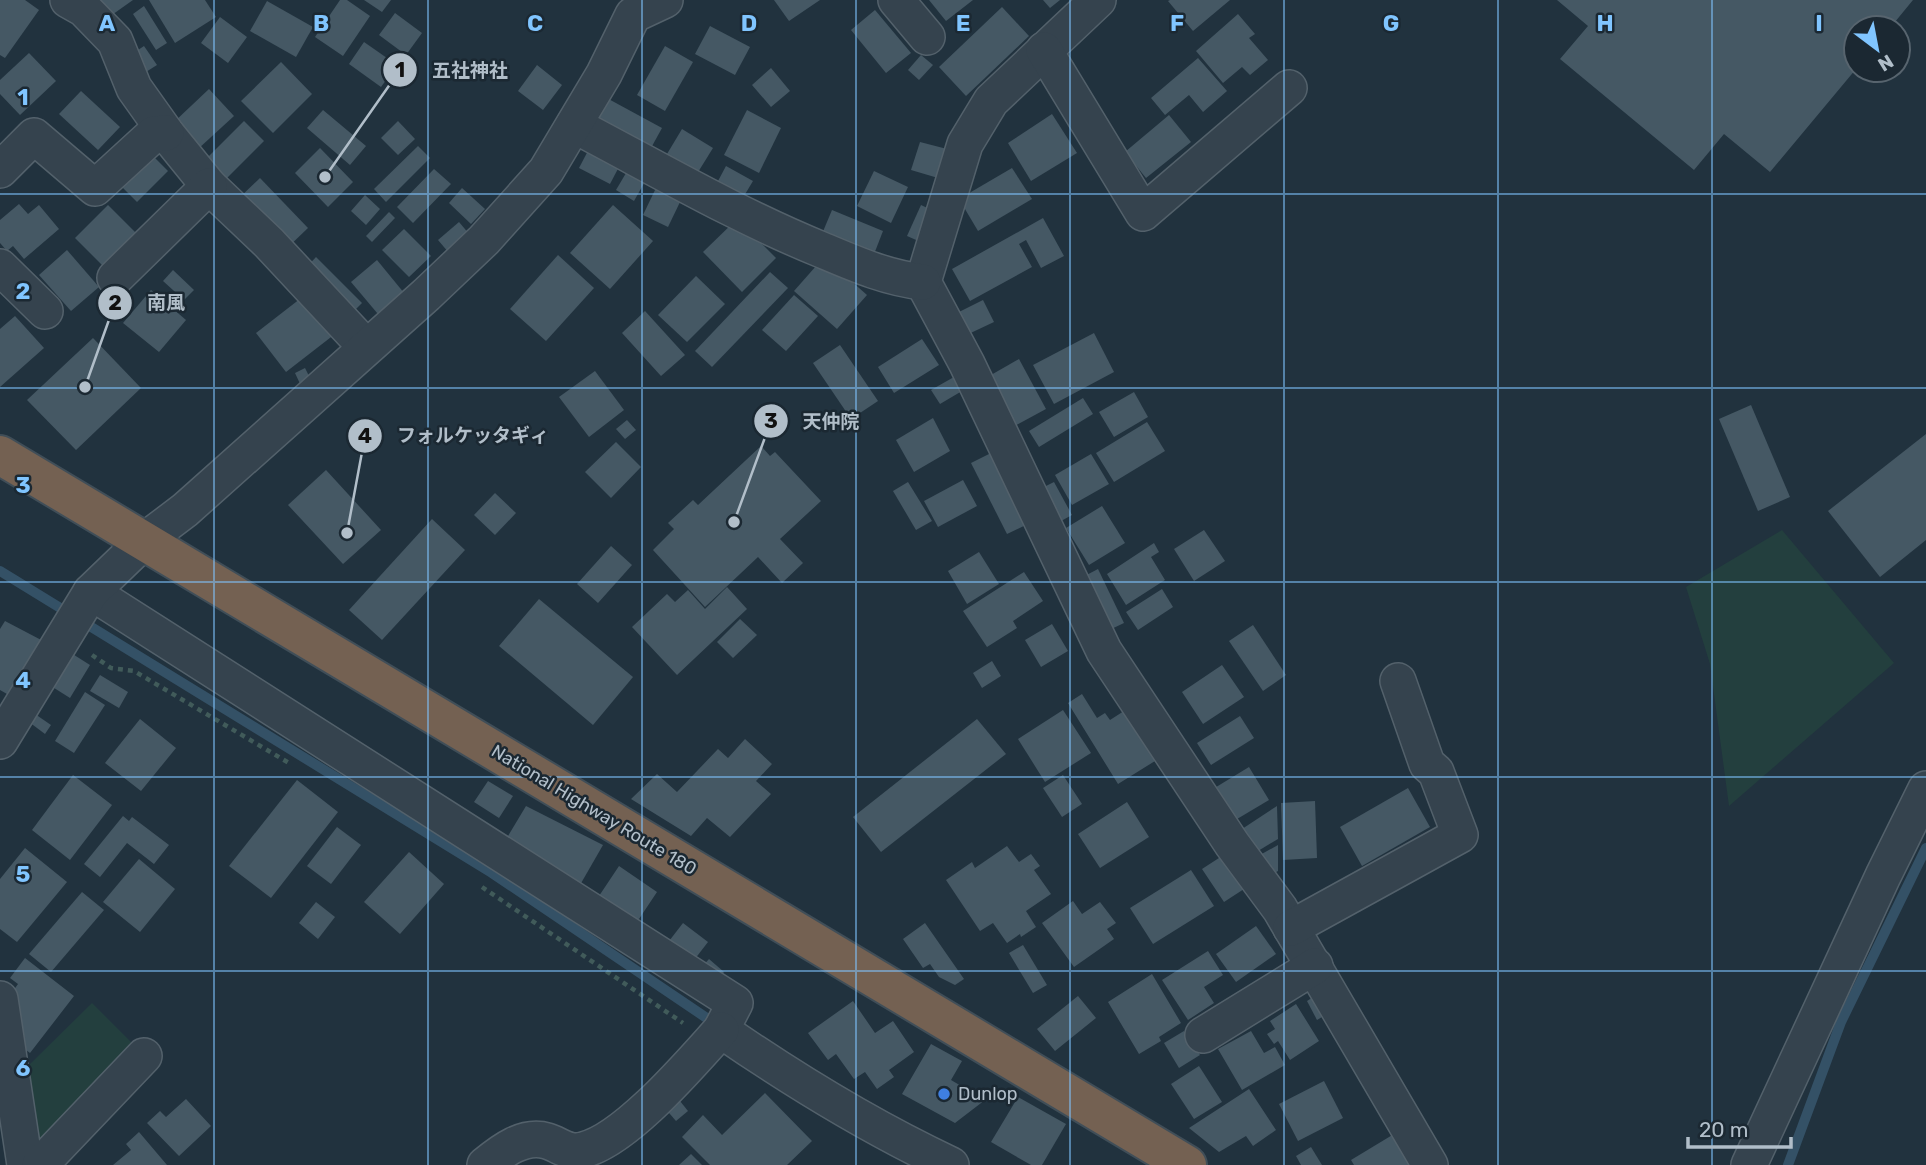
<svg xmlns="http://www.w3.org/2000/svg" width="1926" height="1165" font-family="Rubik,'Noto Sans JP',sans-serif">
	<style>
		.green { fill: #233f3e }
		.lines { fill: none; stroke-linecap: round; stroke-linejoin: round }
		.stream { stroke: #345166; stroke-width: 10 }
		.building { fill: #455864 }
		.minor-casing { stroke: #53616b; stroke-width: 38 }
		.highway-casing { stroke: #404e58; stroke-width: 42 }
		.path { stroke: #415b5a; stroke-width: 4.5; stroke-dasharray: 5 5; stroke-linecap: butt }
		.minor { stroke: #35434e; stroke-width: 35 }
		.highway { stroke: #746152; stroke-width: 38 }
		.grid { fill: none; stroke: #80c5ff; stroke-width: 2; stroke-opacity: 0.55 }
		.shop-dot { fill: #3f7fe0; stroke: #1b2832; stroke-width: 2.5 }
		.labels { text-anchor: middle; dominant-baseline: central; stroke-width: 5; stroke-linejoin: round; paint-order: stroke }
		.street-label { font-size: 18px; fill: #b1bec9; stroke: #1b2832 }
		.poi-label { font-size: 18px; fill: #b1bec9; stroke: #1b2832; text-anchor: start }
		.grid-label { font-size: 23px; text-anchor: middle; font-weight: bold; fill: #80c5ff; stroke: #1b2832; stroke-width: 5; stroke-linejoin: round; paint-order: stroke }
		.leader { fill: none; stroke: #b1bec9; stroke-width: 2.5 }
		.callout-dot { fill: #b1bec9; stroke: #1b2832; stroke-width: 2.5 }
		.mark-label { font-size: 21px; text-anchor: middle; font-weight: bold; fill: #111 }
		.callout-label { font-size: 19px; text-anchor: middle; font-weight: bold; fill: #b1bec9; stroke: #1b2832; stroke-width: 5; stroke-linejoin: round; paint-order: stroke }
	</style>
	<rect width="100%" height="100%" fill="#21323e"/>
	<g class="green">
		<polygon points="1782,530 1894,663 1729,806 1710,664 1686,587"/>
		<polygon points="92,1003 133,1044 30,1150 25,1069"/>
	</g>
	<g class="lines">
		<g class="stream">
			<polyline points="0,571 492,873 711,1021"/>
			<polyline points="1788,1165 1841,1022 1926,848"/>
		</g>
	</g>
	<g class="building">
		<polygon points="0,0 25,0 39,10 5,58 0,55"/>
		<polygon points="96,0 133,0 109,17"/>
		<polygon points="149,0 205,0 216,17 175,43"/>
		<polygon points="340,0 347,0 370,16 343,56 315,37"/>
		<polygon points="364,0 391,0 382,12"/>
		<polygon points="774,0 820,0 789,21"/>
		<polygon points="929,0 973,0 946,21"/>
		<polygon points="1043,0 1060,0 1050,8"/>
		<polygon points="1170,0 1230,0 1193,31 1168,1"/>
		<polygon points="1557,0 1913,0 1890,28 1856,28 1856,69 1770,172 1724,134 1694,170 1560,59 1588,26"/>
		<polygon points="267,1 313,27 296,57 250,31"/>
		<polygon points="144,6 167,43 156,50 133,14"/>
		<polygon points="1002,7 1029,36 966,96 939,67"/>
		<polygon points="875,10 911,53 886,73 851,30"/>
		<polygon points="395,13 422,33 406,55 379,35"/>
		<polygon points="1238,14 1255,34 1249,38 1268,60 1250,75 1242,67 1223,83 1196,51"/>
		<polygon points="220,17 247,37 228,63 201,43"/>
		<polygon points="710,26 750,47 735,75 695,54"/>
		<polygon points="364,42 397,65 381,87 349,64"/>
		<polygon points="144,46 157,65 138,77 126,58"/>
		<polygon points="665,46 693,62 665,111 637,95"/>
		<polygon points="29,53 56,81 20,115 0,94 0,80"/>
		<polygon points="921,55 933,65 919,80 908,70"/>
		<polygon points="1198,58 1227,91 1203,112 1189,95 1165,115 1151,98"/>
		<polygon points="281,62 312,94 273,133 241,101"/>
		<polygon points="537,65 562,85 543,110 518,91"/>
		<polygon points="771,68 790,91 771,107 752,85"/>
		<polygon points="209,89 234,116 198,149 173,123"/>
		<polygon points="81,91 120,127 98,150 59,114"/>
		<polygon points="603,96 662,128 646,157 587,125"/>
		<polygon points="323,110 366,146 350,165 307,128"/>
		<polygon points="747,110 781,128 759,173 724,155"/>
		<polygon points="1052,114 1077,153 1031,181 1008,143"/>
		<polygon points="1169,115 1191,142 1146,178 1125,152"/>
		<polygon points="244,121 264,141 225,180 205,160"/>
		<polygon points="398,121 415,139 398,155 381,138"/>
		<polygon points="682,129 713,148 695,177 664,159"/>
		<polygon points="920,142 947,149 938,178 911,170"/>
		<polygon points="418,146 430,158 386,202 374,189"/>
		<polygon points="590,147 621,163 610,184 579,168"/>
		<polygon points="320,148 353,182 328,207 295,173"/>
		<polygon points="151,154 168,171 137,202 120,185"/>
		<polygon points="726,166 753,181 744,196 718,181"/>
		<polygon points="629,168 647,178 634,201 616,190"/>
		<polygon points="1012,168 1032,199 978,231 959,199"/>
		<polygon points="434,169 451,184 413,223 397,207"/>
		<polygon points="874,171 908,187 891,223 857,206"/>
		<polygon points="260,178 308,228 284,251 236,201"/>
		<polygon points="462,188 485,209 471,224 449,203"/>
		<polygon points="656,188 681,200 668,227 643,215"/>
		<polygon points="365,195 380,209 366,225 351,211"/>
		<polygon points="19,204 28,214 39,205 59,229 24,259 13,246 7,251 0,243 0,220"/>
		<polygon points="108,205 136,233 103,266 75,238"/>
		<polygon points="613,205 653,241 610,289 570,253"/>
		<polygon points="921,205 936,212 923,243 907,236"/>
		<polygon points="832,210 883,231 871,262 819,241"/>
		<polygon points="389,212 395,218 372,242 366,236"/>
		<polygon points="1043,218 1064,256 1041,268 1026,240 1019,244 1032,267 970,301 952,269"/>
		<polygon points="737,219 776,258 742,292 703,252"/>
		<polygon points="459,222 470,235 449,253 438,240"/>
		<polygon points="404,229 431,256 409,277 382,250"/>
		<polygon points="67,250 99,287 71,311 39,275"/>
		<polygon points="558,255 594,288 546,341 510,309"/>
		<polygon points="316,257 362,303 350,315 305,269"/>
		<polygon points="824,257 867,295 837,329 794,291"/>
		<polygon points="377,260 409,299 383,320 351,282"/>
		<polygon points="173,270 194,290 184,300 163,281"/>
		<polygon points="770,272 788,288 712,367 695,351"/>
		<polygon points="696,276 725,304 687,342 658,315"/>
		<polygon points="151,290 186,320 159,352 123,323"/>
		<polygon points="305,295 335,334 286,372 256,333"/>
		<polygon points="794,295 818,316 786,351 762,330"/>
		<polygon points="983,300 994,322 960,338 949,317"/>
		<polygon points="645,311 685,355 661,376 622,333"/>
		<polygon points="15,316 44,348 0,387 0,329"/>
		<polygon points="1094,333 1114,372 1054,404 1033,365"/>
		<polygon points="93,338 141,388 76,450 27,400"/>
		<polygon points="922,339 939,365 894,393 878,367"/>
		<polygon points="840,345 878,401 851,419 813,363"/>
		<polygon points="1019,359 1046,409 1011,428 984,379"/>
		<polygon points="305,368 312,382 302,388 295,373"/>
		<polygon points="595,371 624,410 589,437 559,397"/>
		<polygon points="954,377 962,391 940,404 931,390"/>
		<polygon points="1134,392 1148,417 1114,437 1099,412"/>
		<polygon points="1083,398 1093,414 1039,447 1029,431"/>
		<polygon points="1751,405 1790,497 1758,511 1719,419"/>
		<polygon points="933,418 950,451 914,472 896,440"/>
		<polygon points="627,420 636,430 625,439 616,429"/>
		<polygon points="1147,422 1165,451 1114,482 1096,453"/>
		<polygon points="1926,434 1926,540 1880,577 1828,511"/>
		<polygon points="616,442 641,467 611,498 585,472"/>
		<polygon points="761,446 770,456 775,452 821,501 780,539 803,563 782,583 758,557 705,607 653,550 674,529 668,523 693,500 698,505"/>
		<polygon points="995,451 1030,523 1007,534 971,463"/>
		<polygon points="1091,454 1109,484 1072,505 1055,475"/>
		<polygon points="326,470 381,530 343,564 288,505"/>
		<polygon points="963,480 977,506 938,527 924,501"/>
		<polygon points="908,482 932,521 916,530 893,491"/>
		<polygon points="1054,482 1072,515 1052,526 1034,492"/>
		<polygon points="495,493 516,513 495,535 474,515"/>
		<polygon points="1102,506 1125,543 1089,565 1066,528"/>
		<polygon points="432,519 465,550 382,640 349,610"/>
		<polygon points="1204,530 1225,561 1194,581 1174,549"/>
		<polygon points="1154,543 1159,552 1151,557 1165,580 1126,605 1107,574"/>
		<polygon points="611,546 632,565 598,603 577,584"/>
		<polygon points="979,552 999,584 967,604 948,571"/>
		<polygon points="1098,569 1124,623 1103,633 1077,580"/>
		<polygon points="1024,572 1043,601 1013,621 1017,628 987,647 963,611"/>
		<polygon points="727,587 747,609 677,675 632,627 667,594 675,602 688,590 705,609"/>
		<polygon points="1162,589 1173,607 1138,630 1126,612"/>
		<polygon points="539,599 633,677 593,725 499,646"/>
		<polygon points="740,619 757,635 733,658 717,642"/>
		<polygon points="5,621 45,642 14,698 0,690 0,629"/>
		<polygon points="1052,624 1068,651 1041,667 1025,640"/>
		<polygon points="1253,625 1286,675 1263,691 1229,641"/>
		<polygon points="71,653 90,665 70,698 51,686"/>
		<polygon points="992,661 1001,676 982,688 973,673"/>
		<polygon points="1222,665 1244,697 1203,724 1182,692"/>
		<polygon points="100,675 128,692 119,708 90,691"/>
		<polygon points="85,692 105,705 74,753 55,741"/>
		<polygon points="1082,694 1097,718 1105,713 1110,720 1124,711 1155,761 1118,784 1068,703"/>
		<polygon points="1063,710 1091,753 1045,782 1018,739"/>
		<polygon points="35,714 51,725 45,734 29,722"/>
		<polygon points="1240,716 1254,738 1211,765 1197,743"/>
		<polygon points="140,719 176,748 141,791 105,763"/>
		<polygon points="977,719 1006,754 881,852 853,817"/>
		<polygon points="745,739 772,764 756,781 771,794 730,837 707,818 691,836 631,799 657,774 677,792 718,749 728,758"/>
		<polygon points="1249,767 1269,800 1227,825 1208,792"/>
		<polygon points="73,775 112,805 70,860 32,830"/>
		<polygon points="1063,775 1082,804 1062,817 1043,788"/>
		<polygon points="297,780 338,812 271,898 229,866"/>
		<polygon points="488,781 513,796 499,818 474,802"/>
		<polygon points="1408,788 1430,827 1362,866 1340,827"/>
		<polygon points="1315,801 1317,858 1283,860 1281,803"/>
		<polygon points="1127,802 1149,837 1100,868 1078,834"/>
		<polygon points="526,806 603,845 580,885 505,841"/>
		<polygon points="1277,806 1278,839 1253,854 1239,831"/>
		<polygon points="123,816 129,821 132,817 169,845 154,864 127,843 100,877 84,864"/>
		<polygon points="337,827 361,845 331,884 307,866"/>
		<polygon points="1278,845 1278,871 1269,876 1258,856"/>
		<polygon points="1007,846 1019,862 1031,854 1040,866 1034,870 1051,894 1026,911 1036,927 1021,937 1020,934 1007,943 993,923 980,931 946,880 972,862 975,868"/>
		<polygon points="25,848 67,882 17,942 0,929 0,879"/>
		<polygon points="409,852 444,884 400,934 364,902"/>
		<polygon points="1222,856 1244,889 1224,902 1202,869"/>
		<polygon points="139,859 175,889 140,932 103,902"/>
		<polygon points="619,866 657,892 637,922 599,896"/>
		<polygon points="1191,870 1214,906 1153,944 1130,908"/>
		<polygon points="82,892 104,910 51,972 29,954"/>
		<polygon points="1073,901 1082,914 1100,902 1116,923 1107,929 1114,939 1074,967 1042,923"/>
		<polygon points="316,902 335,917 318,939 299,923"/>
		<polygon points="683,923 708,942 691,964 666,945"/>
		<polygon points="925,923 964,979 955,985 939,977 930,964 923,968 903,939"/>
		<polygon points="1256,926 1276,954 1236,982 1216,954"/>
		<polygon points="1023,945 1047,985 1033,993 1009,953"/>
		<polygon points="1208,951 1223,975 1204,987 1214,1003 1188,1020 1162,980"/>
		<polygon points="25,958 74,996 30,1053 14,1041 8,998 18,984 10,978"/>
		<polygon points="709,959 724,972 716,982 701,968"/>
		<polygon points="1152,974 1181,1023 1159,1037 1161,1041 1139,1054 1108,1002"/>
		<polygon points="1321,992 1332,1011 1317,1020 1307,1001"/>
		<polygon points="1078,996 1096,1018 1055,1051 1037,1029"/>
		<polygon points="853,1001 875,1033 893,1021 914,1052 889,1070 894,1077 877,1089 865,1072 854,1079 836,1054 828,1060 808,1033"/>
		<polygon points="1296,1004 1319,1041 1290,1060 1278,1041 1274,1044 1267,1034 1275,1029 1270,1021"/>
		<polygon points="1184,1031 1200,1055 1179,1068 1164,1043"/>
		<polygon points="1251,1031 1264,1053 1275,1047 1285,1065 1242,1090 1218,1049"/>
		<polygon points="931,1044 962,1061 951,1080 985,1100 955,1123 902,1094"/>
		<polygon points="1199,1066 1222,1102 1194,1119 1171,1084"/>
		<polygon points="1324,1081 1343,1118 1298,1141 1279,1104"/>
		<polygon points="1249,1089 1276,1130 1253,1146 1246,1136 1219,1152 1189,1128"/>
		<polygon points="765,1093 812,1141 787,1165 710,1165 682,1137 703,1115 722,1135"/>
		<polygon points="676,1096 688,1111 676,1121 663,1106"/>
		<polygon points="1018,1097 1066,1124 1042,1165 1031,1165 991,1142"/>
		<polygon points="186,1099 211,1126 179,1156 147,1123 160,1111 166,1117"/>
		<polygon points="139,1132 167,1165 113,1165 131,1150 126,1144"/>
		<polygon points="1394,1134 1412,1165 1354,1165 1351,1160"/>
		<polygon points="1311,1147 1322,1165 1301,1165 1296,1156"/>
		<polygon points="691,1154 702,1165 679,1165"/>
	</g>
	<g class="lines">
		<defs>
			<g id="minor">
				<polyline points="68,0 84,9 115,41 134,88 166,133 209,186 269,243 366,347"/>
				<polyline points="896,0 927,37"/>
				<polyline points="1098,0 991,101 965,144 923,282 967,364 1104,651 1232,844 1280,909 1430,1165"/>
				<polyline points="1044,50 1143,213 1289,88"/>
				<path d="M574 125C656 168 736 215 822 250 855 264 887 278 923 282"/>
				<polyline points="0,170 34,136 95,188 154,134 166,133"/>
				<polyline points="0,267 45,311"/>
				<polyline points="115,278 209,186"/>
				<path d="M91 592 735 1003 721 1030C795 1081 870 1127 951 1165"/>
				<polyline points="0,741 91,592 144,541 185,510 426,295 484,240 546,171 604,74 633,15 665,0"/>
				<polyline points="1291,928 1460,835 1436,772 1427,764 1398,681"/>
				<polyline points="0,999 25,1165"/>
				<polyline points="1203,1035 1315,966"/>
				<polyline points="40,1165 144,1056"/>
				<path d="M485 1165C502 1151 524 1134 547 1141 560 1145 568 1154 583 1150 626 1140 691 1063 721 1030"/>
				<polyline points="1749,1165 1883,876 1926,789"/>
			</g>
			<polyline id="highway" points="0,455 1187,1165"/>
		</defs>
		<use href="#minor" class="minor-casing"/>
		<use href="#highway" class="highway-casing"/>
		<g class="path">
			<polyline points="92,655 111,668 134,671 289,763"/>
			<polyline points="482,887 683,1023"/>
		</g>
		<use href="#minor" class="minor"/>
		<use href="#highway" class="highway"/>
	</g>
	<path class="grid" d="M214 0V1165M428 0V1165M642 0V1165M856 0V1165M1070 0V1165M1284 0V1165M1498 0V1165M1712 0V1165M0 194H1926M0 388H1926M0 582H1926M0 777H1926M0 971H1926"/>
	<circle class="shop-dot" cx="944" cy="1094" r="7"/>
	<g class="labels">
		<g class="street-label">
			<text transform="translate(594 810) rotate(31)">National Highway Route 180</text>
		</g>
		<g class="poi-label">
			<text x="958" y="1094">Dunlop</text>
		</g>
	</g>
	<g class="grid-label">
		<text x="107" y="31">A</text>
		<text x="321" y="31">B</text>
		<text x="535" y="31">C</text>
		<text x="749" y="31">D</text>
		<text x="963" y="31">E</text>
		<text x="1177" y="31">F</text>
		<text x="1391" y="31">G</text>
		<text x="1605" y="31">H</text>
		<text x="1819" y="31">I</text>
		<text x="23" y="105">1</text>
		<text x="23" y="299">2</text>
		<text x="23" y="493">3</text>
		<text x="23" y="688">4</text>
		<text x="23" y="882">5</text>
		<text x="23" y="1076">6</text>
	</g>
	<path class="leader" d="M325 177L400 70M85 387L115 303M734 522L771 421M347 533L365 436"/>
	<g class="callout-dot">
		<circle cx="325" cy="177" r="7"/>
		<circle cx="85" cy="387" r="7"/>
		<circle cx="734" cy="522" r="7"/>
		<circle cx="347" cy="533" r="7"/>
		<circle cx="400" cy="70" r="18"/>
		<circle cx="115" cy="303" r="18"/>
		<circle cx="771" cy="421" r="18"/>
		<circle cx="365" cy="436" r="18"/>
	</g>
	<g class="mark-label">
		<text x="400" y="77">1</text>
		<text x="115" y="310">2</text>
		<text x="771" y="428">3</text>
		<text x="365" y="443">4</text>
	</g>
	<g class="callout-label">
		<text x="470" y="77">五社神社</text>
		<text x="166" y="309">南風</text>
		<text x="831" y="428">天仲院</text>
		<text x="473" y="442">フォルケッタギィ</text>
	</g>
	<g transform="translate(1877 49) rotate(148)"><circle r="33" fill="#1b2832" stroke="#57646e" stroke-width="2"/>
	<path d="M0-5L12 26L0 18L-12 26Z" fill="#80c5ff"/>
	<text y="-10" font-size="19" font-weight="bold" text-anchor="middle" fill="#b1bec9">N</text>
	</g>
	<path d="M1688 1137v10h103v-10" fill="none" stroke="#b1bec9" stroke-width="3.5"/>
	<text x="1699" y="1137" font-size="21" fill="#b1bec9" stroke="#1b2832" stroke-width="5" paint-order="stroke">20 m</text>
</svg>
